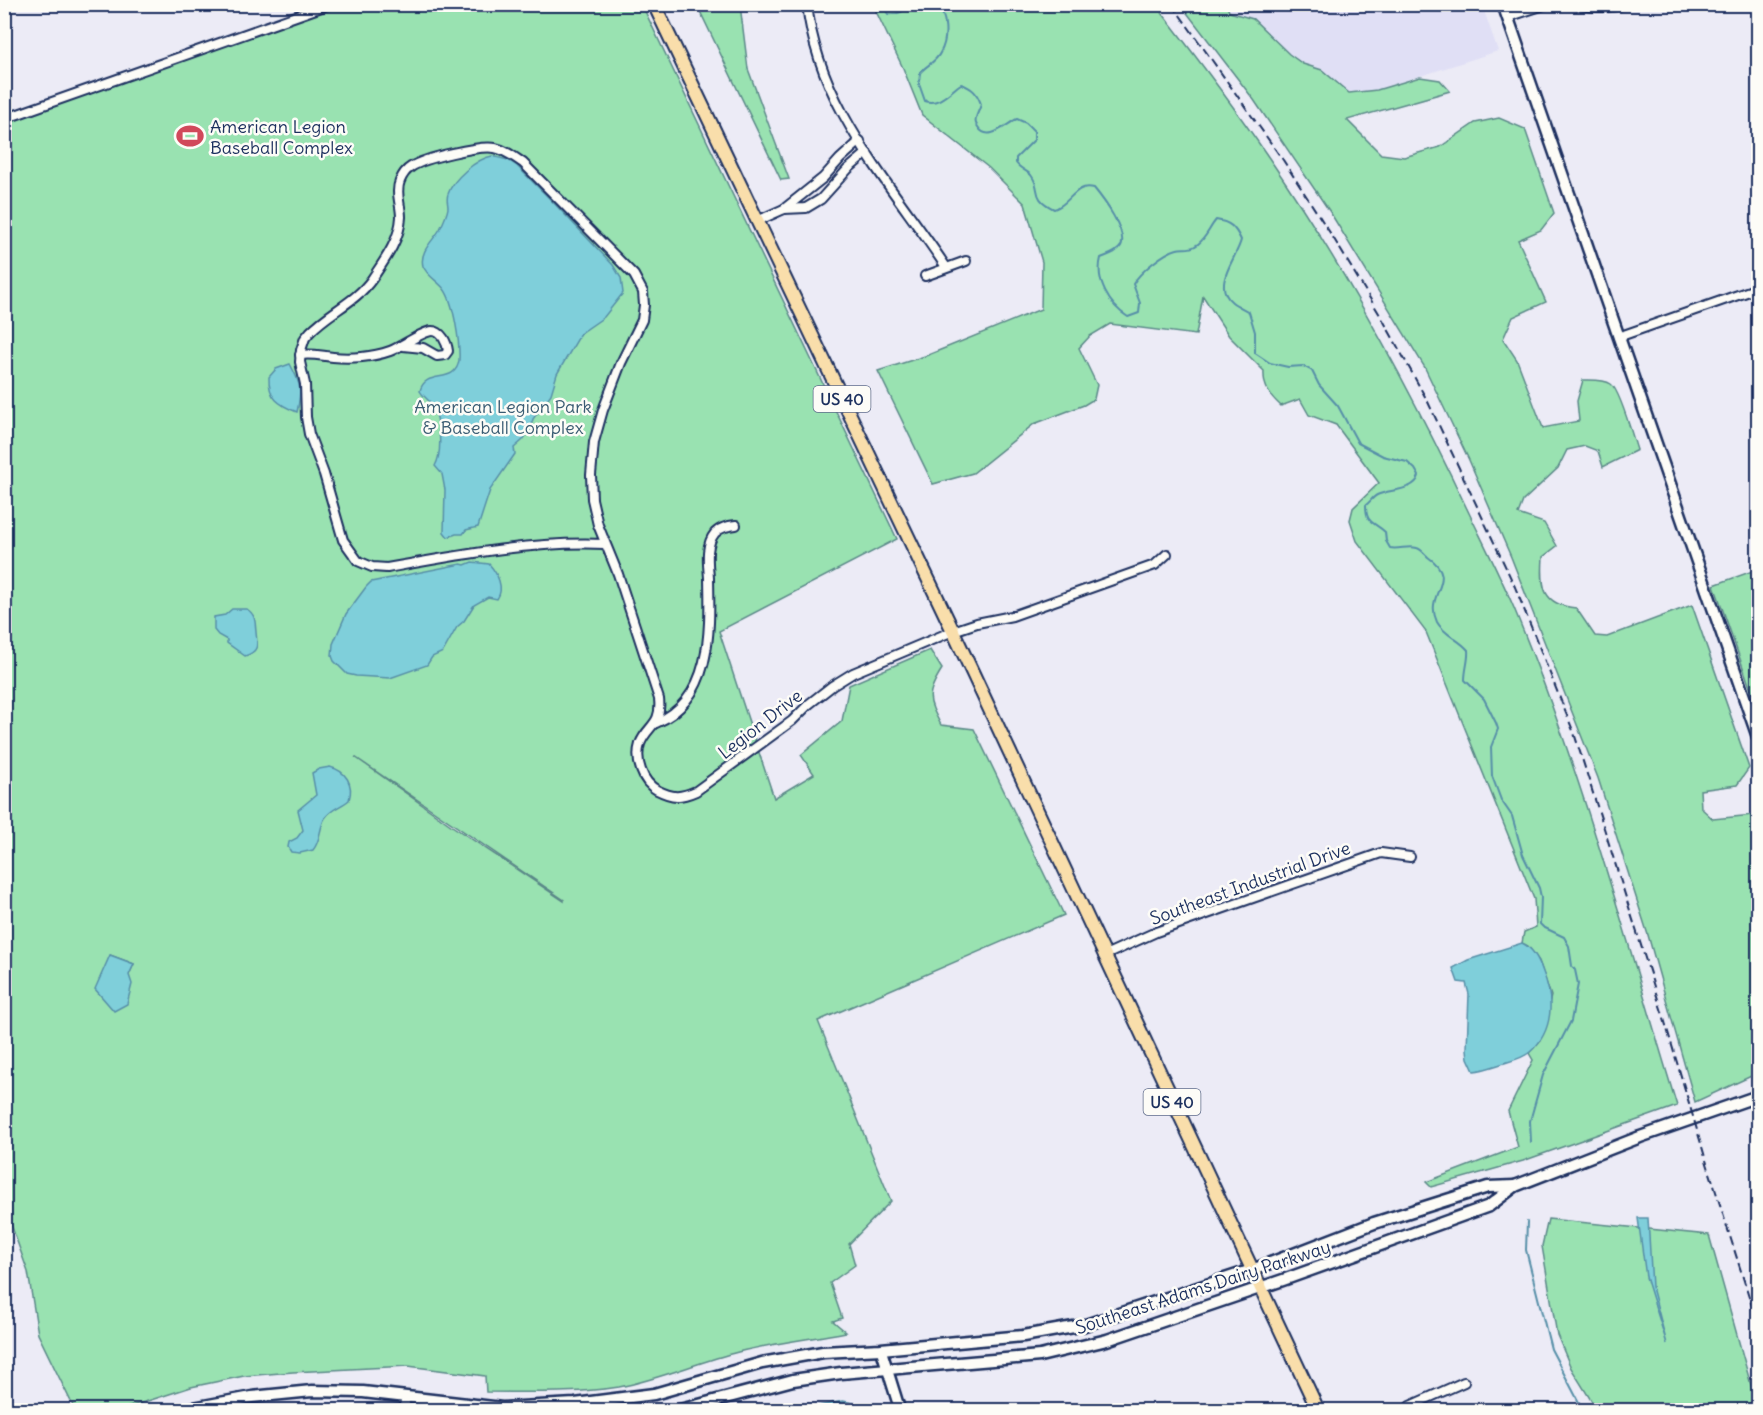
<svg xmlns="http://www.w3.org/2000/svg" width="1763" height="1415" font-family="Delius,sans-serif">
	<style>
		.built { fill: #e0dff5 }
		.green { fill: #99e2b1; stroke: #5a8888; stroke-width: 1.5; fill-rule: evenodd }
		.water { fill: #7fcfda; stroke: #578fa8; stroke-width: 1.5 }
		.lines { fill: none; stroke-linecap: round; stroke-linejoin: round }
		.stream { stroke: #578fa8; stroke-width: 2 }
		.minor-casing { stroke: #1b2f5e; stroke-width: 12 }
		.tertiary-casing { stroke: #1b2f5e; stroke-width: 14 }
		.secondary-casing { stroke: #1b2f5e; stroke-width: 15 }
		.primary-casing { stroke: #1b2f5e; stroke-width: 16 }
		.minor { stroke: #fdfcf7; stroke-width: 8 }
		.tertiary { stroke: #fdfcf7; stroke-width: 9 }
		.secondary { stroke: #fdfcf7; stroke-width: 10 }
		.primary { stroke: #f9deab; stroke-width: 12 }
		.rail { stroke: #1b2f5e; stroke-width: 2; stroke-dasharray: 9 4.5; stroke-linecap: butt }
		.labels { text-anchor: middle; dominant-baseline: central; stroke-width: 5; stroke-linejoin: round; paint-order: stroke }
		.shield { fill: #fdfcf7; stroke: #5f6c8c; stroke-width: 1.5 }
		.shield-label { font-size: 16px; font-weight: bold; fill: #1b2f5e }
		.poi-label { font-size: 18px; fill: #1b2f5e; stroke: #fdfcf7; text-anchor: start }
		.park-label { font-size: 18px; fill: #3a5c73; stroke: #fdfcf7 }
		.street-label { font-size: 18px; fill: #1b2f5e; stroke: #fdfcf7 }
	</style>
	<rect width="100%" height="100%" fill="#ecebf6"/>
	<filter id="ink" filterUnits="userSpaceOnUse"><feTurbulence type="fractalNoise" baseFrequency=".0167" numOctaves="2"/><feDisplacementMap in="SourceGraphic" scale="12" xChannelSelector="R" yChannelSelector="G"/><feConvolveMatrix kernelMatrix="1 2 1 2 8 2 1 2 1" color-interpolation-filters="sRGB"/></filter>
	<g filter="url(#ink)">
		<polygon class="built" points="1227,5 1482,5 1498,51 1377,90 1349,93 1322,70 1303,64 1289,54 1253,19 1229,12"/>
		<g class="green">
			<path d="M330 5H642L897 539 719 631 774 798 814 774 801 755 842 721 849 685 930 650 942 669C926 694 927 699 941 725L974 729 1064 915 818 1021 891 1201 849 1244 855 1265 830 1283 842 1318 833 1321 846 1332C810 1339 774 1343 738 1352 698 1362 660 1379 619 1387 575 1394 531 1392 486 1392L485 1376 408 1366 293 1372 244 1376 191 1387 120 1410H75L38 1334 28 1272 8 1216 5 1217V120ZM355 757 564 900V901L452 826ZM110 955 134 964 129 975Z"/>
			<polygon points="697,5 740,5 748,69 789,179 781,180"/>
			<path d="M873 5H1156C1195 55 1233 105 1269 158 1346 270 1411 390 1469 513 1484 544 1500 575 1514 608 1581 769 1626 939 1677 1106L1523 1161 1431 1187 1426 1182 1518 1147 1508 1111 1533 1060 1529 1053 1540 1041 1551 996 1539 961 1528 946 1522 943 1524 932 1536 927 1534 899 1426 632 1357 541 1350 520 1353 508 1379 483 1336 425 1309 415 1300 399 1281 406C1270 396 1263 387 1264 371L1229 336 1203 296 1196 335 1110 324 1090 336 1079 348 1097 385 1094 399 1084 405 1034 424 973 473 933 484 878 371 928 355 1041 309 1042 262 1025 204 989 168 922 115 903 68Z"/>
			<path d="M1181 5H1227L1229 12 1253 19 1289 54 1303 64 1322 70 1349 93 1377 90 1420 77 1440 80 1450 91 1347 120 1381 154 1404 157 1440 147 1475 123 1499 118 1525 129 1554 213 1541 230 1518 240 1546 302 1513 317 1503 339 1517 360 1543 428 1579 421 1577 401 1583 380C1591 380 1604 379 1611 384 1620 390 1633 438 1637 450L1603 467 1598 451 1585 446 1567 450 1558 468 1523 501 1518 514 1544 523 1557 546 1543 557C1541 587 1542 605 1576 608L1595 636 1607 637 1692 605 1749 768 1737 785 1700 790 1701 808 1713 819 1753 815 1758 810V1073L1695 1102 1648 935 1598 778 1511 557 1469 460 1424 366 1330 212 1254 100Z"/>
			<polygon points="1758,569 1758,710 1714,585"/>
			<polygon points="1548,1219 1709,1235 1758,1410 1597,1410 1571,1368 1557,1335 1542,1246"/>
		</g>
		<g class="water">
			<path d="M492 156 508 160 517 166 550 199 613 265 621 278 623 293 604 317 581 333 557 374 551 394 533 419 530 430 523 440 514 448 515 454 490 490 478 527 466 530 463 534H456L448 537 444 532 445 490 442 474 435 466C443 452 440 418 432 405 429 399 423 397 420 391 425 368 456 386 459 360 460 344 454 302 444 289 438 281 427 276 423 266 419 251 434 240 440 229 443 223 447 214 448 208 448 203 446 199 448 194 453 179 476 159 492 156Z"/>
			<path d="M290 364C301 384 302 390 297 412 279 405 268 398 269 377L276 369Z"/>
			<path d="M472 562 489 564C497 573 505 588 497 599L488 597 474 605 464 621 457 627 443 652 432 657 427 665 390 678 356 676 347 674 334 661 332 656 333 644 346 614 366 587 371 582 461 564 465 565Z"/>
			<path d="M232 609H247C256 615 255 622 256 632 257 644 260 651 245 656L227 643V640L218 635 214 630V617L225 615Z"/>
			<path d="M330 767C346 771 354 784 349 800 341 807 332 808 325 818 319 828 321 841 313 850L300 853 291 852 288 847 289 842 297 838 303 830 298 810 316 795 312 773 319 769Z"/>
			<path d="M1522 943C1533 948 1539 960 1543 972 1554 999 1554 1031 1530 1052 1522 1059 1510 1061 1501 1064 1491 1067 1484 1070 1474 1071L1468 1058 1467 1049 1469 994 1466 983 1458 982 1453 968 1468 960Z"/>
			<polygon points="110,955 134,964 129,975 132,984 127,1004 114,1011 95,989"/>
			<polygon points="1638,1218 1648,1218 1652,1287 1667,1344 1646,1277"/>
			<polygon points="843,1401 858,1404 864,1410 798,1410"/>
		</g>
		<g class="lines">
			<g class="stream">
				<path d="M882 4 888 14C899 15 903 11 912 4"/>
				<path d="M935 4C948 14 948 40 940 53 936 62 925 66 920 73L919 84 925 101C939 106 950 91 961 84 973 88 977 93 981 104 980 109 977 113 976 118 975 123 976 124 978 127 988 143 1005 125 1017 119L1026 123 1034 131V140L1016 158V163C1020 169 1026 170 1031 175 1043 191 1029 196 1054 209 1071 204 1074 183 1094 188 1103 199 1128 232 1121 246 1117 253 1108 255 1101 258 1095 281 1109 305 1128 317L1139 313 1140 303 1133 284C1140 272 1163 253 1177 249 1183 247 1189 250 1195 246 1205 241 1209 228 1216 220 1230 222 1235 227 1241 240 1237 258 1211 285 1232 302 1237 306 1243 308 1249 312L1255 332V353L1270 363 1288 367 1303 366 1312 371 1319 385 1338 406 1358 443 1383 456 1407 462 1415 469 1419 476C1415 491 1390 489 1377 495 1373 497 1370 502 1366 505 1366 524 1373 521 1385 532L1386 541 1390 548C1399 550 1408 545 1417 548 1421 549 1425 554 1428 557 1461 580 1423 593 1437 622 1444 635 1459 639 1468 650 1469 660 1465 669 1465 680L1484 699 1496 723 1498 729 1491 747 1492 776 1501 800 1512 816 1523 855 1539 888 1541 897 1540 924 1543 927 1564 937 1569 946 1572 966 1575 970 1578 984 1571 1021 1543 1075 1530 1121 1531 1142"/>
				<polyline points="1527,1222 1526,1250 1551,1349 1583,1410"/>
			</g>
			<defs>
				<g id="minor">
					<path d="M807 4C818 107 891 184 946 267"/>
					<path d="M1575 4C1592 7 1609 9 1625 4"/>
					<polyline points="1508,17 1547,4"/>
					<polyline points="4,119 330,4"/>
					<polyline points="784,209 823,178 840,159 860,141"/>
					<polyline points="757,221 784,209 806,208 821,199 848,169 867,153"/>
					<polyline points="925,276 966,261"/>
					<polyline points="1618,337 1758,288"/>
					<path d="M300 355C312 353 322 356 333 357 351 359 373 357 390 351 401 347 423 331 432 331 442 331 447 343 448 351L445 355 437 356 423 348 403 346"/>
					<path d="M605 544C532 541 459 555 387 568L372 567 358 561 343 540 324 474 309 434 306 417 305 384 300 362 301 350 305 338 310 332C329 312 356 302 372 279 384 261 400 240 401 217 401 205 395 192 400 181 402 176 406 170 411 167 424 158 480 145 495 148 506 150 514 157 523 163L634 275 643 292 644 305 642 320 621 363 603 410 594 442 591 475 592 499 598 525 618 574 659 699C662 726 647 725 640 744 635 760 642 782 657 790 673 798 680 798 696 791L792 721 809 704 832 686 853 673 953 631 977 623 1012 616 1155 565 1167 554"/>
					<path d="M656 723C713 699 710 629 709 578 708 563 705 545 715 533 721 527 728 526 736 525"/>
					<polyline points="1103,956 1156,932 1381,853 1410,857"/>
					<polyline points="405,1410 405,1397"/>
					<polyline points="1406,1410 1410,1406 1464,1382"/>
				</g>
				<polyline id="tertiary" points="881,1349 900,1410"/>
				<g id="secondary">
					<polyline points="1503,4 1758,737"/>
					<polyline points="182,1410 252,1397 312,1391 363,1392 502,1408 575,1404 654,1394 762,1363 823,1352 881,1349 1023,1336 1085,1325 1252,1270 1374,1223 1488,1187 1515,1186"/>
					<polyline points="680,1410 793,1380 841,1373 1040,1356 1107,1340 1283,1280 1489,1206 1515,1186 1640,1137 1758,1096"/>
				</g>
				<polyline id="primary" points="654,4 953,631 1318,1410"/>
			</defs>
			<use href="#minor" class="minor-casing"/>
			<use href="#tertiary" class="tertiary-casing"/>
			<use href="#secondary" class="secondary-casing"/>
			<use href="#primary" class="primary-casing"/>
			<use href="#minor" class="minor"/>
			<use href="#tertiary" class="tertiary"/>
			<use href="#secondary" class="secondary"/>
			<use href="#primary" class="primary"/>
			<polyline class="rail" points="1172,4 1283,160 1334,239 1383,320 1428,402 1515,587 1574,733 1662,1012 1705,1157 1758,1325"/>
		</g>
	</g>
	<defs>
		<symbol id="stadium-bare" viewBox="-9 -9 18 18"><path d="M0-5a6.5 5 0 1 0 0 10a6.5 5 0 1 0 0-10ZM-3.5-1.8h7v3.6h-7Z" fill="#d1495b" stroke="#fdfcf7" stroke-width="2.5" paint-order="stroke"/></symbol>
	</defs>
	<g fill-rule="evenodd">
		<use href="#stadium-bare" x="171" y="117" width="38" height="38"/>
	</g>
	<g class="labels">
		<g class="shield">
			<rect x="813.5" y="386" width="57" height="26" rx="4.5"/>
			<rect x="1143.5" y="1089" width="57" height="26" rx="4.5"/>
		</g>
		<g class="shield-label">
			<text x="842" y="399">US 40</text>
			<text x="1172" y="1102">US 40</text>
		</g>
		<g class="poi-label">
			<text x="210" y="126">American Legion<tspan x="210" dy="21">Baseball Complex</tspan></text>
		</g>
		<g class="park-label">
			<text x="503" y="406">American Legion Park<tspan x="503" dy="21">&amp; Baseball Complex</tspan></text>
		</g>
		<g class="street-label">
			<text transform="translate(760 724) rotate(-38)">Legion Drive</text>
			<text transform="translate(1250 883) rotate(-20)">Southeast Industrial Drive</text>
			<text transform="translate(1203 1287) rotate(-18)">Southeast Adams Dairy Parkway</text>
		</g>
	</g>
	<rect width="1763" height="1415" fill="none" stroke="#fdfcf7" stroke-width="24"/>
	<rect x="12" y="12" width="1739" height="1391" fill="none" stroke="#1b2f5e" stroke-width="2" filter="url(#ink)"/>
</svg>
